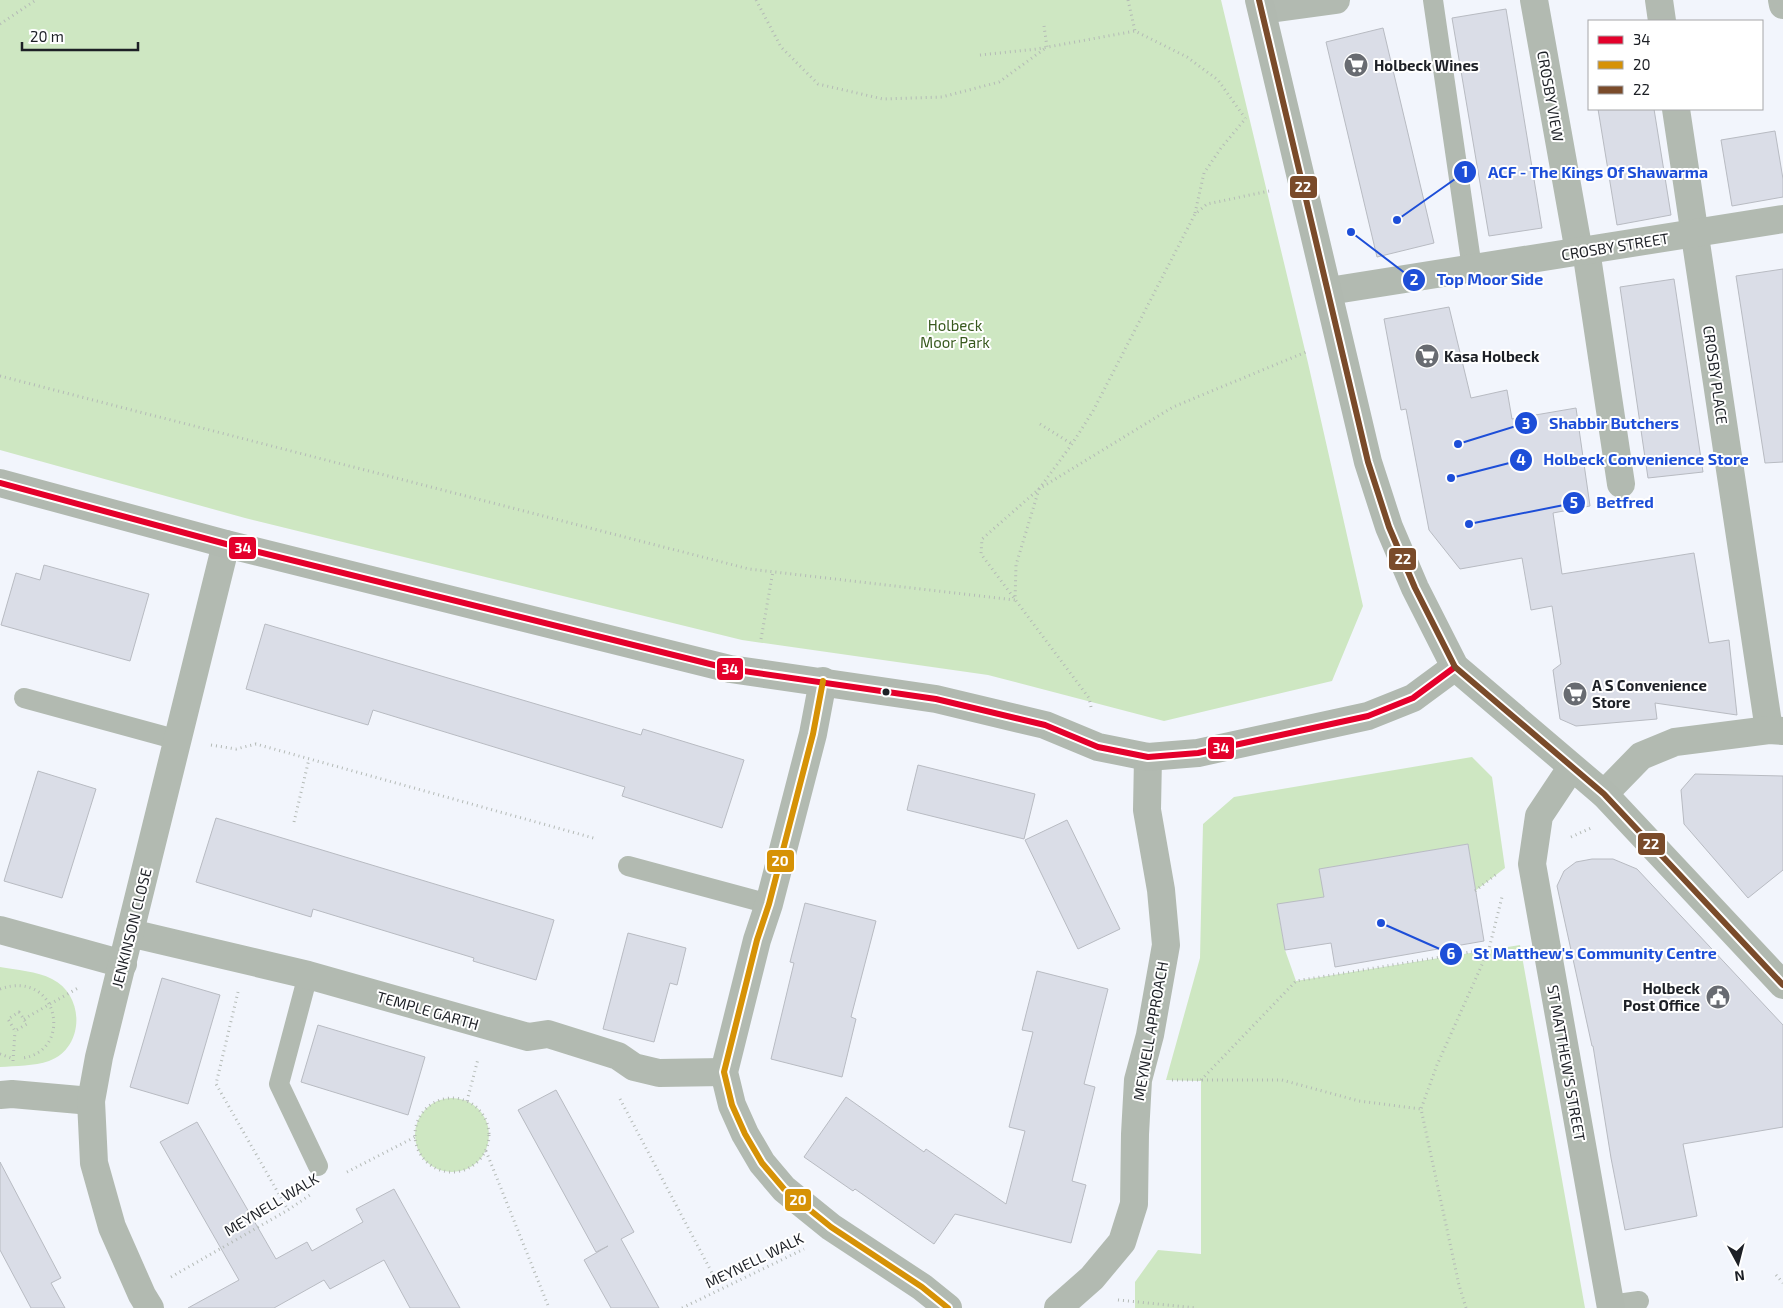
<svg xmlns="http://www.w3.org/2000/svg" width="1783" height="1308" font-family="'Exo 2',sans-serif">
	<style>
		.green { fill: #cee7c2 }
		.building { fill: #dadde7; stroke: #b8bbc2 }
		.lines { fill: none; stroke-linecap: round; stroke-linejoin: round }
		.path { stroke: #b4bab6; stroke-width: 3; stroke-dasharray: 1 4; stroke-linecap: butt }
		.lane { stroke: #b2bab1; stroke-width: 20 }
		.street { stroke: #b2bab1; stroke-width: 28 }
		.secondary { stroke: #b1b9b0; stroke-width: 28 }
		.bus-1-casing { stroke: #fff; stroke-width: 10 }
		.bus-2-casing { stroke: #fff; stroke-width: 10 }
		.bus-3-casing { stroke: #fff; stroke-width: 10 }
		.bus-1 { stroke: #e4002b; stroke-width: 6 }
		.bus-2 { stroke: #d69206; stroke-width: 6 }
		.bus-3 { stroke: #7a4b2a; stroke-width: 6 }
		.bus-dot { fill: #1d2026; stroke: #fff; stroke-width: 2 }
		.labels { text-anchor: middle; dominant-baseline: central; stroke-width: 4; stroke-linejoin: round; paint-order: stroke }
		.poi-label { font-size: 15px; font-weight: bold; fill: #1d2026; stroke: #fff; text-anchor: start }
		.street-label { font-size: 15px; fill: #1d2026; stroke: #fff }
		.park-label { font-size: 15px; fill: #38591e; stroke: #fff }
		.leader { fill: none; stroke: #1d4ed8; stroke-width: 2 }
		.callout-dot { fill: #1d4ed8; stroke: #fff; stroke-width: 2 }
		.mark-label { font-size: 15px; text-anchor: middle; font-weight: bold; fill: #fff }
		.callout-label { font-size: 16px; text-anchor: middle; font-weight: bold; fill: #1d4ed8; stroke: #fff; stroke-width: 4; stroke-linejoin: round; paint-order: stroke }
		.line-badge { stroke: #fff; stroke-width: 2 }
		.badge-label { font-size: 14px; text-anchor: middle; font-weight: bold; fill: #fff }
	</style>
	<rect width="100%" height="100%" fill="#f2f5fc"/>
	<g class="green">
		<polygon points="0,0 1221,0 1308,363 1363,606 1332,681 1164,721 988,675 742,640 245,518 0,450"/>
		<polygon points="1472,757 1492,777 1505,868 1475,891 1468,844 1320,869 1324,897 1277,905 1285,950 1296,981 1520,945 1585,1308 1135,1308 1135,1282 1158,1250 1201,1254 1201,1081 1166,1080 1200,958 1203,824 1234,797"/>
		<path d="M0 967C16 970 37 971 52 979 85 995 85 1048 49 1061 34 1066 16 1066 0 1067Z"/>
		<circle cx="452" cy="1135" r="37"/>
	</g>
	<g class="building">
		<polygon points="1506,9 1542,228 1489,236 1452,18"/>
		<polygon points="1383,28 1434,243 1377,257 1326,42"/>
		<polygon points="1598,109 1654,109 1671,215 1617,225"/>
		<polygon points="1775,131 1783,179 1783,197 1732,206 1721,140"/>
		<polygon points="1783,269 1783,462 1765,463 1736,276"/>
		<polygon points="1674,279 1703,472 1648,478 1620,287"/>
		<polygon points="1449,307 1471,398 1507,390 1512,419 1576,408 1590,506 1553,513 1562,574 1694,553 1709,643 1729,640 1737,715 1655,703 1657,719 1576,726 1560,719 1553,670 1561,664 1552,606 1531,610 1522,558 1460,569 1429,530 1406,409 1401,410 1384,319"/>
		<polygon points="44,565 149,594 130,661 1,625 16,573 40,580"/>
		<polygon points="265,624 641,735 643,729 744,760 722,828 622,796 625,787 373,710 368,725 246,689"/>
		<polygon points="918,765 1035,794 1024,839 907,810"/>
		<polygon points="38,771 96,789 62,898 4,881"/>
		<polygon points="1695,774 1783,776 1783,870 1748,898 1684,824 1681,790"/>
		<polygon points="216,818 554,920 536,980 473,961 474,958 313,909 311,917 196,882"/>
		<polygon points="1067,820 1120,929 1078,949 1025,840"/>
		<polygon points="1468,844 1484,941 1335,967 1331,943 1285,950 1277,904 1324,897 1319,869"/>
		<polygon points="1592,859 1613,859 1637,869 1783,1025 1783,1127 1683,1144 1697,1216 1625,1230 1611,1158 1593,1046 1592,1046 1557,886 1564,871 1576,862"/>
		<polygon points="805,903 876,921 851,1017 856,1019 842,1077 771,1059 794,963 790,962"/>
		<polygon points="628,933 686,948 677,985 670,983 654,1042 603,1029"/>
		<polygon points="1037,971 1108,989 1084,1084 1095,1087 1072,1181 1086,1185 1071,1243 955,1214 934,1244 855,1189 853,1191 804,1157 846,1097 924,1152 926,1149 1006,1204 1025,1131 1009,1127 1033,1032 1022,1030"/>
		<polygon points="162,978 220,995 188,1104 130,1087"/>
		<polygon points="318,1025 425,1057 408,1115 301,1082"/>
		<polygon points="556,1090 634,1232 621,1239 659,1308 611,1308 584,1260 608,1246 596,1252 518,1110"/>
		<polygon points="197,1122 276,1259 307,1242 312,1251 363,1222 356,1209 394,1189 460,1308 410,1308 384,1260 330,1289 324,1280 274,1308 188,1308 239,1280 160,1142"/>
		<polygon points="0,1162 61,1278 51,1283 65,1308 31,1308 0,1250"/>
	</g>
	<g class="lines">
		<g class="path">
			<polyline points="756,0 781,47 818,84 883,99 942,97 999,82 1047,47 1044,26"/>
			<polyline points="1128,0 1135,31"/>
			<polyline points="0,24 36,0"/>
			<polyline points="980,55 1037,49 1135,31 1187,57 1218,80 1245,118"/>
			<polyline points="1195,213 1204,173 1221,148 1246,118"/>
			<polyline points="0,376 749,569 1015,600 1016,565 1039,489 1173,407 1306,352"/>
			<polyline points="1040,424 1072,444"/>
			<polyline points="761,639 773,571"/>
			<polyline points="1091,707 1089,698 981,554 982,539 1039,489 1072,444 1093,411 1195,214 1207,204 1269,191"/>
			<polyline points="211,745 236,749 256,744 597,839"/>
			<polyline points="294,822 309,759"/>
			<polyline points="1571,837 1591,828"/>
			<polyline points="1475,891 1498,873"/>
			<path d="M0 989C59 968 74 1052 22 1058"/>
			<polyline points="238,992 216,1084 288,1210"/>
			<polygon points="19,1012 27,1024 15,1031 8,1019"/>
			<polyline points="24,1019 78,988"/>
			<polyline points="0,1054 11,1058"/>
			<polyline points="13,1061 15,1031"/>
			<polyline points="1172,1080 1282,1080 1359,1101 1421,1109"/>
			<polyline points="1201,1080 1296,981 1489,949"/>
			<circle cx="452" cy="1135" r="37"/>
			<polyline points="620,1099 720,1288"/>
			<polyline points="467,1101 478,1059"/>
			<polyline points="486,1151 549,1308"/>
			<polyline points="347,1172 415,1137"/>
			<polyline points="1776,1275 1783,1283"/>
			<polyline points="171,1277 288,1210 310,1195"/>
			<polyline points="1118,1300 1197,1308"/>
			<polyline points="682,1308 804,1249"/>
			<polyline points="1466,1308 1459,1285 1421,1109 1437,1065 1489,949 1502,897"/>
		</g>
		<g class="lane">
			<polyline points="1433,0 1472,268"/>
			<polyline points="24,698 178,740"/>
			<polyline points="628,866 769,904"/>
			<polyline points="308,975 279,1084 318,1166"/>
			<polyline points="1610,1305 1639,1301"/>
		</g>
		<g class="street">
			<polyline points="1534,0 1579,252"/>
			<polyline points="1659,0 1662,21"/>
			<polyline points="1782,0 1783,5"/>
			<polyline points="1262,10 1336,0"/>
			<polyline points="1676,109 1769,730"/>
			<polyline points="1586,250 1621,484"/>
			<polyline points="1329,291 1783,219"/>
			<polyline points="823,681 813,734 769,904 757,940 724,1072 732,1105 745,1134 762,1163 784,1189 831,1227 922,1287 948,1308"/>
			<polyline points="1604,794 1641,756 1675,742 1769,730 1783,731"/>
			<polyline points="0,930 123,964"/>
			<polyline points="130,933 308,975 528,1037 548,1034 618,1056 634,1067 659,1073 724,1072"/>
			<polyline points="0,1095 12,1094 91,1101"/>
			<polyline points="150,1308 142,1295 112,1227 94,1163 91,1101 99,1057 226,544"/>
			<polyline points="1058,1308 1092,1278 1122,1242 1134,1204 1135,1134 1138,1080 1150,1035 1166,945 1161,890 1147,810 1148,757"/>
		</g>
		<g class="secondary">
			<polyline points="1259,0 1368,462 1389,527 1415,588 1455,667 1604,794 1783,985"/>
			<polyline points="0,483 226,544 730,669 936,699 1045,725 1098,747 1148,757 1198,753 1368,716 1413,698 1455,667"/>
			<polyline points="1571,768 1539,816 1532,864 1611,1308"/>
		</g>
		<defs>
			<polyline id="bus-1" points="0,483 226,544 730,669 936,699 1045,725 1098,747 1148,757 1198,753 1368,716 1413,698 1455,667"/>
			<polyline id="bus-2" points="823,681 813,734 769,904 757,940 724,1072 732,1105 745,1134 762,1163 784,1189 831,1227 922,1287 948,1308"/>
			<polyline id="bus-3" points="1259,0 1368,462 1389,527 1415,588 1455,667 1604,794 1783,985"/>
		</defs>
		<use href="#bus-1" class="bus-1-casing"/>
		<use href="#bus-2" class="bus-2-casing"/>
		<use href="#bus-3" class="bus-3-casing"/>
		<use href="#bus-1" class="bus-1"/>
		<use href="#bus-2" class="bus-2"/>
		<use href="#bus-3" class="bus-3"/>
	</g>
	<defs>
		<symbol id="supermarket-disc" viewBox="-11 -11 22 22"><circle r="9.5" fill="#686b71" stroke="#fff"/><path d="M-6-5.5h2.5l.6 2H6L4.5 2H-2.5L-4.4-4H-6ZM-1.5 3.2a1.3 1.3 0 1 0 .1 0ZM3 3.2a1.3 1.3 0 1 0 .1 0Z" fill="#fff"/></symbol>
		<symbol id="civic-disc" viewBox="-11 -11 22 22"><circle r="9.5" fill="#686b71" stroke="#fff"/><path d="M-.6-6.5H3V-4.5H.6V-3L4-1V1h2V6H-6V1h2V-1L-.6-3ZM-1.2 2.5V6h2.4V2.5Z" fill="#fff"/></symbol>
	</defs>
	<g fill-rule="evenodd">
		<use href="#supermarket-disc" x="1342" y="51" width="28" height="28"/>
		<use href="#supermarket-disc" x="1413" y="342" width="28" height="28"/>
		<use href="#supermarket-disc" x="1561" y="680" width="28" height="28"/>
		<use href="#civic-disc" x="1704" y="983" width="28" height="28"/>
	</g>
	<circle class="bus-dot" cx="886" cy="692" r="4.5"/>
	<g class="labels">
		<g class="poi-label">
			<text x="1374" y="65">Holbeck Wines</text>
			<text x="1444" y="356">Kasa Holbeck</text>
			<text x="1592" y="685">A S Convenience<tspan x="1592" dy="17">Store</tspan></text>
			<text x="1700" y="988" text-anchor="end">Holbeck<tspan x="1700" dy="17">Post Office</tspan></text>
		</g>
		<g class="street-label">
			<text transform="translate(1551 96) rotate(80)">CROSBY VIEW</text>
			<text transform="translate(1615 246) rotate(-9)">CROSBY STREET</text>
			<text transform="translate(1716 375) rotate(82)">CROSBY PLACE</text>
			<text transform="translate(131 928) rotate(-76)">JENKINSON CLOSE</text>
			<text transform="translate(428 1010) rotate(16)">TEMPLE GARTH</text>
			<text transform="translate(1150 1031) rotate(-80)">MEYNELL APPROACH</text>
			<text transform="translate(1567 1063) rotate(80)">ST MATTHEW'S STREET</text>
			<text transform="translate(271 1204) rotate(-31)">MEYNELL WALK</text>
			<text transform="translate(754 1260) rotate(-26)">MEYNELL WALK</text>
		</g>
		<g class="park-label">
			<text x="955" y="325">Holbeck<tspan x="955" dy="17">Moor Park</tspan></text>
		</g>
	</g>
	<path class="leader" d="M1397 220L1465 172M1351 232L1414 280M1458 444L1526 423M1451 478L1521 460M1469 524L1574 503M1381 923L1451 954"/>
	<g class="callout-dot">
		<circle cx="1397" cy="220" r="5"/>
		<circle cx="1351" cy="232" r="5"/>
		<circle cx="1458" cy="444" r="5"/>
		<circle cx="1451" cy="478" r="5"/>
		<circle cx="1469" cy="524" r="5"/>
		<circle cx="1381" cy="923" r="5"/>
		<circle cx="1465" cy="172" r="12"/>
		<circle cx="1414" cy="280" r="12"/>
		<circle cx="1526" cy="423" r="12"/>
		<circle cx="1521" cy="460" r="12"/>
		<circle cx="1574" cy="503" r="12"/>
		<circle cx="1451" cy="954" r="12"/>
	</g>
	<g class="mark-label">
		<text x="1465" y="177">1</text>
		<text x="1414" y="285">2</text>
		<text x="1526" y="429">3</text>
		<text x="1521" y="465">4</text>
		<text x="1574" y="508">5</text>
		<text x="1451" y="959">6</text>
	</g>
	<g class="callout-label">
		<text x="1598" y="178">ACF - The Kings Of Shawarma</text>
		<text x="1490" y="285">Top Moor Side</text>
		<text x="1614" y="429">Shabbir Butchers</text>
		<text x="1646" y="465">Holbeck Convenience Store</text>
		<text x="1625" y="508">Betfred</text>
		<text x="1595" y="959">St Matthew's Community Centre</text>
	</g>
	<g class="line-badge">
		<rect x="1289" y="175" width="29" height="24" rx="5" fill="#7a4b2a"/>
		<rect x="228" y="536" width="29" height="24" rx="5" fill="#e4002b"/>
		<rect x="1388" y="547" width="29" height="24" rx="5" fill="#7a4b2a"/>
		<rect x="716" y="657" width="28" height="24" rx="5" fill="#e4002b"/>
		<rect x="1207" y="736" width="28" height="24" rx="5" fill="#e4002b"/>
		<rect x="1637" y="832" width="29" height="24" rx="5" fill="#7a4b2a"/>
		<rect x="766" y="849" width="29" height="24" rx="5" fill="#d69206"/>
		<rect x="784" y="1188" width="28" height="24" rx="5" fill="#d69206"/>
	</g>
	<g class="badge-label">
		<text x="1303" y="192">22</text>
		<text x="243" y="553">34</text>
		<text x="1403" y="564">22</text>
		<text x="730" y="674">34</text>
		<text x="1221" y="753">34</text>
		<text x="1651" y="849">22</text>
		<text x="780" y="866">20</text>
		<text x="798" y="1205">20</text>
	</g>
	<rect x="1588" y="20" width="175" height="90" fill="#ffffff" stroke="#a5a6a8"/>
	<rect x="1598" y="36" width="25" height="8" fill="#e4002b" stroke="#a5a6a8"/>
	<text x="1633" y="45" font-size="15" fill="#1d2026">34</text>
	<rect x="1598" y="61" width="25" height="8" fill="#d69206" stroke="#a5a6a8"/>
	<text x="1633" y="70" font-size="15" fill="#1d2026">20</text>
	<rect x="1598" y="86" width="25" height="8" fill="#7a4b2a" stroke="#a5a6a8"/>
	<text x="1633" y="95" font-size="15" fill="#1d2026">22</text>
	<g transform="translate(1738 1263) rotate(173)" stroke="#ffffff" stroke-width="4" paint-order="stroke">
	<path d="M0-4L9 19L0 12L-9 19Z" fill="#1d2026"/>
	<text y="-8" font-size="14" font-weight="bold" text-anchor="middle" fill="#1d2026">N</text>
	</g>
	<path d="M22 42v8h116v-8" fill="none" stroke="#1d2026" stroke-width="2.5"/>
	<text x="30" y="42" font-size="15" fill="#1d2026" stroke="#ffffff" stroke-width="4" paint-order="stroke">20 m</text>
</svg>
